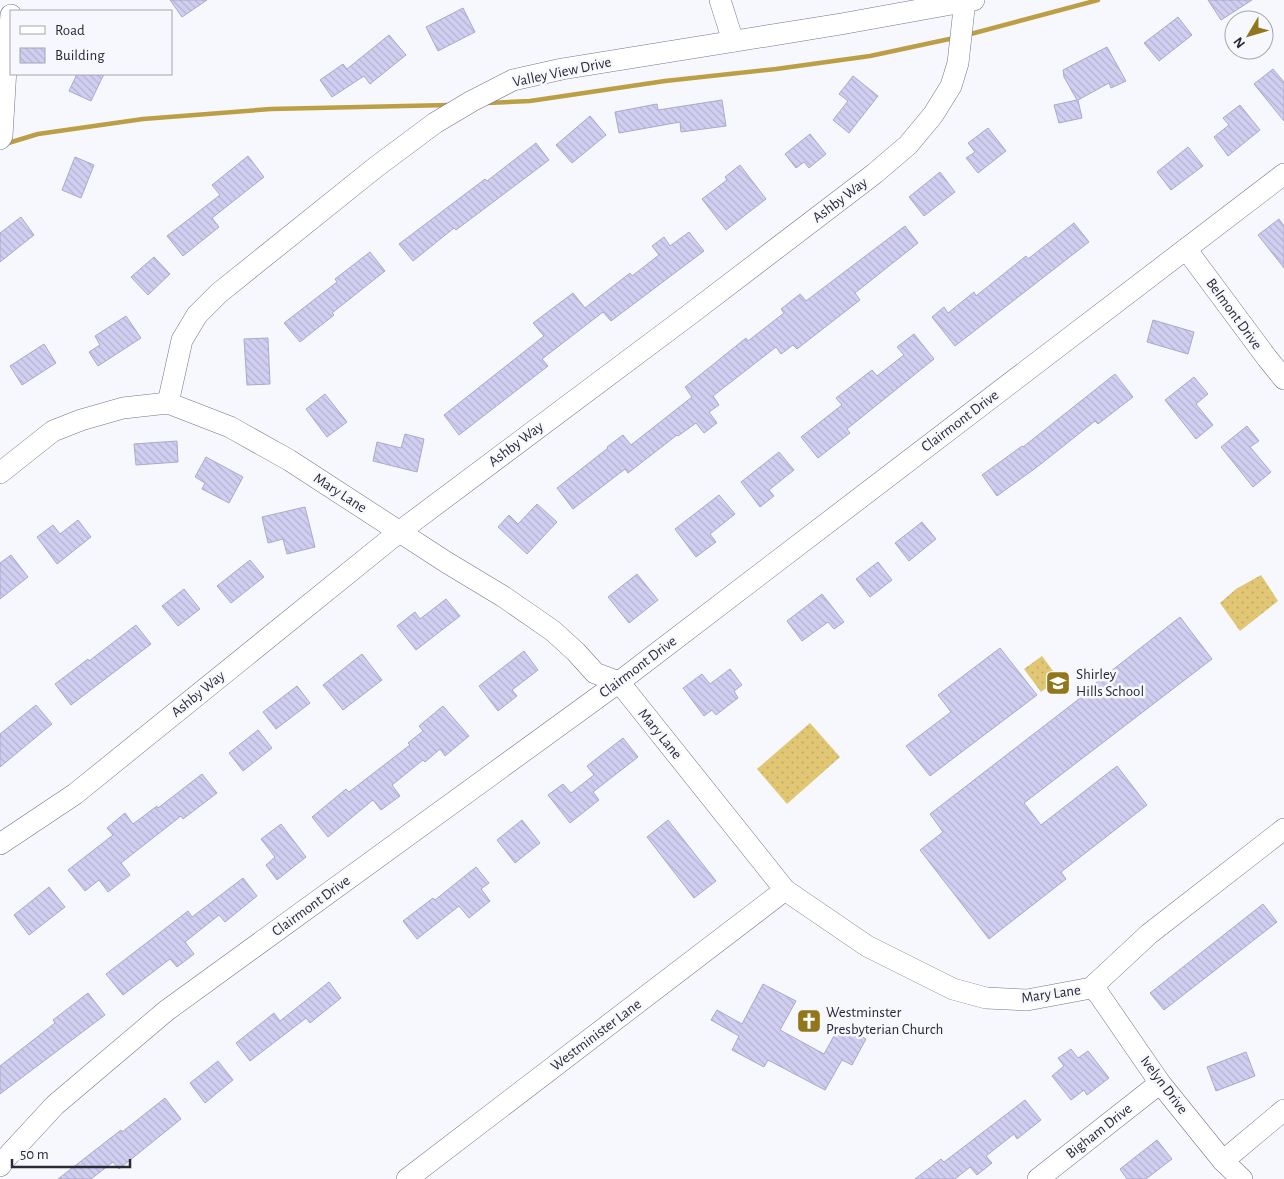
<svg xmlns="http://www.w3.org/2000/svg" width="1284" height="1179" font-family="'Alegreya Sans',sans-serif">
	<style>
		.grass { fill: url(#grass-dots) }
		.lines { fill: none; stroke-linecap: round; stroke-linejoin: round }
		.stream { stroke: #bc9f45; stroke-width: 4.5 }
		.building { fill: url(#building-back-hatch); stroke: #aba9ca }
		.minor-casing { stroke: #767493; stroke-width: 22 }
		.minor { stroke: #fff; stroke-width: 21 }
		.labels { text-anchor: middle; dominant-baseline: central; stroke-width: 5; stroke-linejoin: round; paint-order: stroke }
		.street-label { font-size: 15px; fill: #2a2936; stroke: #f7f7fe }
		.poi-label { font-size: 15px; fill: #2a2936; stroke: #f7f7fe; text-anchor: start }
	</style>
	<defs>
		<pattern id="grass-dots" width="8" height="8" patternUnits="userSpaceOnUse" patternTransform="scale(1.25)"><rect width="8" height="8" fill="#e1c674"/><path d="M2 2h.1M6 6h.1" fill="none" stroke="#c1aa65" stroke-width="1.8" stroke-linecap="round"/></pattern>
		<pattern id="building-back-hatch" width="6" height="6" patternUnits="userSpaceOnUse" patternTransform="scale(1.25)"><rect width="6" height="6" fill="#d1cff1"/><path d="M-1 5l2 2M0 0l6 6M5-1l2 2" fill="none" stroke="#b4b2cf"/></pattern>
	</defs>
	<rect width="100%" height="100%" fill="#f7f7fe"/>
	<g class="grass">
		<polygon points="1261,575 1278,601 1240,631 1220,603 1236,589"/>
		<polygon points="1042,656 1059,679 1041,692 1024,669"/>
		<polygon points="810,723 840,757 787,804 757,769"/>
	</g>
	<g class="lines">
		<g class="stream">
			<polyline points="967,35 1098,0"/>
			<polyline points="487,103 530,101 665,81 776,69 870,56 954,38"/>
			<polyline points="5,144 38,134 143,119 271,109 449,105"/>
		</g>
	</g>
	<g class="building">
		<polygon points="170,0 207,0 182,17"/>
		<polygon points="1208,0 1252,0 1221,20"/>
		<polygon points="463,8 475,32 438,51 426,27"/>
		<polygon points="1178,17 1192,35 1159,61 1144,43"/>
		<polygon points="389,35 406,55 370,84 364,76 332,97 320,80 343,64 347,69"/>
		<polygon points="1107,47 1126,81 1111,88 1109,83 1078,100 1082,118 1059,123 1054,105 1077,100 1064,77 1063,70"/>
		<polygon points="1273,69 1284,82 1284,121 1254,84"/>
		<polygon points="77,74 104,74 91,101 69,91"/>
		<polygon points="853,76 878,96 849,133 833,120 848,101 839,94"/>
		<polygon points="722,100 726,126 681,132 680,122 619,133 615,112 657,104 658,110"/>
		<polygon points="1240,105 1260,130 1228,156 1214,137 1229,125 1223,118"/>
		<polygon points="590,116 606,135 572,163 556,145"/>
		<polygon points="988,128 1006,151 978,173 966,158 975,152 968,143"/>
		<polygon points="810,134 826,154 809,168 804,162 796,168 785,154"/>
		<polygon points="536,143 549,160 456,230 454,228 413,261 399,244 485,179 487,181"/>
		<polygon points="1188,147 1203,166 1171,190 1157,172"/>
		<polygon points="248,156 264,177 212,218 219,227 183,256 167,236 220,195 212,185"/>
		<polygon points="75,157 94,165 81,198 62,190"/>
		<polygon points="740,165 766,199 726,230 702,199 727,180 725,177"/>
		<polygon points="940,172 955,192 924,216 909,197"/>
		<polygon points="21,217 34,235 0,262 0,233"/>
		<polygon points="1279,219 1284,226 1284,268 1258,235"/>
		<polygon points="1074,223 1089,242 955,346 932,317 944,307 948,313 974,292 976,296 1026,256 1028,259"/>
		<polygon points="905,226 918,243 855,293 860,300 797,349 793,345 781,354 776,347 713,396 719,405 709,412 717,423 704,433 696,423 678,436 677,435 628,473 625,469 573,509 557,488 608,448 607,447 623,435 631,445 692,397 685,387 746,338 748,341 784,313 781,309 800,294 806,301"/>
		<polygon points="689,232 704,251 611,321 603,312 542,359 548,366 459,435 444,415 544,336 533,323 573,293 585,308 630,273 632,276 659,255 652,246 664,237 670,246"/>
		<polygon points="370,252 385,271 332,313 334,315 300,342 284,323 337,282 335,279"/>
		<polygon points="154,257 170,274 148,295 131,277"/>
		<polygon points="126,316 141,338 98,366 89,352 100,345 95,336"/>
		<polygon points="1153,320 1194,332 1188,354 1147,342"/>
		<polygon points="914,334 934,359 847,429 850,433 818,458 801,437 842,405 836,398 872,370 877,376 904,355 897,347"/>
		<polygon points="268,338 270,384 247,385 244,339"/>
		<polygon points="44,344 56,363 22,385 10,366"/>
		<polygon points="1115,374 1133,397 1098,424 1095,421 1037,467 997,496 982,475 1022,446 1023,447"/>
		<polygon points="1194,377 1208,394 1196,404 1213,425 1196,439 1165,400"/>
		<polygon points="325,394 347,422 327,437 306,409"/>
		<polygon points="1247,426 1259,441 1250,447 1271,472 1253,487 1221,447"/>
		<polygon points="405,434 424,439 417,472 373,461 377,442 401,448"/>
		<polygon points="177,441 178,462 136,465 134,444"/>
		<polygon points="779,452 794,470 769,490 774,496 760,507 741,482"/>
		<polygon points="206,457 243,477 229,503 202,489 205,483 195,477"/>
		<polygon points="719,495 735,514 710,534 716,542 696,557 675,529"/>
		<polygon points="537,504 557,522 527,554 498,527 509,515 518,524"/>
		<polygon points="305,507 315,547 287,554 283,539 268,543 262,517"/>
		<polygon points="78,520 91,537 57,564 37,537 53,525 60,534"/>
		<polygon points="922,522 936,539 909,561 895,543"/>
		<polygon points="11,555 28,577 0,599 0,563"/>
		<polygon points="250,560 264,577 231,603 217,586"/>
		<polygon points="878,562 892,580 870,597 856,579"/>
		<polygon points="637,574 658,600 629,623 608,597"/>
		<polygon points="184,589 200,609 178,626 162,606"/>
		<polygon points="822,594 844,622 834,629 828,622 802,641 787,621"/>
		<polygon points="446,599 460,616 416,650 397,626 415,612 420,619"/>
		<polygon points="1180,617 1212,659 1024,803 1041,825 1117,766 1147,805 1061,872 1066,879 989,939 920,850 943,832 930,814 1079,699 1078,697"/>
		<polygon points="136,625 151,644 71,705 55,684 88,659 89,661"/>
		<polygon points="1000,648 1037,695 930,776 906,746 951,712 938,695"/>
		<polygon points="524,651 538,670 512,690 517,696 498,711 479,686"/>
		<polygon points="362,654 382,680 343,710 323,685"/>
		<polygon points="730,669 742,685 734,691 738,698 716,715 712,710 704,716 683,688 702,674 710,684"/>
		<polygon points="297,686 310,703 276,729 263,712"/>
		<polygon points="36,705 52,724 0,767 0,734"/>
		<polygon points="443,706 469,736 445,756 440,749 425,762 423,760 392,785 400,796 381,810 373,800 328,837 312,817 346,789 349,792 410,745 408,743 423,731 419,726"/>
		<polygon points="258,730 272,748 243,771 229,753"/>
		<polygon points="623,738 638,757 593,792 599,800 570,823 548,795 563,784 571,793 594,775 587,766"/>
		<polygon points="202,774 217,793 183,819 181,816 121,863 130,875 108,892 99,880 85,891 68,870 113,835 107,828 125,813 133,824 157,806 158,808"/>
		<polygon points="522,820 540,843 515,863 497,840"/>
		<polygon points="668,820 716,881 694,898 647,837"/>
		<polygon points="281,824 306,857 277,880 266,865 275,857 261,839"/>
		<polygon points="476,867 489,883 481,889 490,901 469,918 459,906 417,939 403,921 433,898 435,900"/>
		<polygon points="243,878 257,896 225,922 219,915 185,942 194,954 177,967 170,959 123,995 106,974 188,911 192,917"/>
		<polygon points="49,887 65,907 29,935 14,915"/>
		<polygon points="1263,904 1277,922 1164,1010 1150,993"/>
		<polygon points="329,982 341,998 310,1023 306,1018 250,1061 236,1043 274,1013 280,1021"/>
		<polygon points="763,984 796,1001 780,1030 824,1054 840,1025 866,1039 852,1065 842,1060 825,1090 768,1060 764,1067 732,1050 739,1036 711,1020 717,1010 742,1024"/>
		<polygon points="88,993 105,1015 0,1094 0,1066 55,1023 53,1020"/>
		<polygon points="1071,1049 1078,1058 1088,1051 1109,1078 1087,1095 1084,1090 1071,1100 1052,1076 1064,1066 1058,1058"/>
		<polygon points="1246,1052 1255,1076 1216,1091 1207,1067"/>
		<polygon points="218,1061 233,1080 205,1103 190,1083"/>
		<polygon points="165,1098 181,1119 119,1169 113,1162 91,1179 58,1179 121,1130 122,1132"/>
		<polygon points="1025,1100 1041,1120 1017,1139 1014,1134 986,1156 992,1163 977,1175 970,1167 955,1179 915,1179 941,1159 944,1162"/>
		<polygon points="1157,1140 1172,1159 1146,1179 1127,1179 1120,1169"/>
	</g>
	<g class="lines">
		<defs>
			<g id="minor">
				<polyline points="720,0 733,41"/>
				<polyline points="0,139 2,136 6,68 11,15"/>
				<polyline points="1186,249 1267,358 1284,379"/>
				<polyline points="168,403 182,340 197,315 219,293 376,167 435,123 472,101 513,80 562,69 841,24 974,0"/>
				<polyline points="0,473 53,431 81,420 123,408 168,403 230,427 289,460 446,562 504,597 553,631 576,652 595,673 619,682 785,890 867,946 953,989 986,998 1027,1000 1091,988 1149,934 1284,829"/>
				<polyline points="0,844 75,794 399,532 689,315 874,174 908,145 933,115 951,86 958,63 965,0"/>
				<polyline points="1091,988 1098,993 1160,1083 1223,1161 1242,1179"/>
				<polyline points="1223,1161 1284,1110"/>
				<polyline points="0,1166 6,1158 55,1105 166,1011 619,682 1284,174"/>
				<polyline points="407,1179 785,890"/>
				<polyline points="1038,1179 1160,1083"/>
			</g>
		</defs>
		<use href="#minor" class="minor-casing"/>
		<use href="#minor" class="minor"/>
	</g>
	<defs>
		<symbol id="school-square" viewBox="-11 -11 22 22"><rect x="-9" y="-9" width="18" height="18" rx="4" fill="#91761c" stroke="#f7f7fe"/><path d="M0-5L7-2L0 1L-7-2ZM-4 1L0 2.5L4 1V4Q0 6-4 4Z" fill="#fff"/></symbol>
		<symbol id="church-square" viewBox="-11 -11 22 22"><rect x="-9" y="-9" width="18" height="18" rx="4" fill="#91761c" stroke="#f7f7fe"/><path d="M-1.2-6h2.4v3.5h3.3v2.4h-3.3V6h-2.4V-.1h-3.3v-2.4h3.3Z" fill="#fff"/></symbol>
	</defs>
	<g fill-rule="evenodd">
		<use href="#school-square" x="1044" y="669" width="28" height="28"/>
		<use href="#church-square" x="795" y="1007" width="28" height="28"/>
	</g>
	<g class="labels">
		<g class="street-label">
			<text transform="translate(562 72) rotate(-12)">Valley View Drive</text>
			<text transform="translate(840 200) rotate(-37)">Ashby Way</text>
			<text transform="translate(1234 314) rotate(54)">Belmont Drive</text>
			<text transform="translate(960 421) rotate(-37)">Clairmont Drive</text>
			<text transform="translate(516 444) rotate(-37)">Ashby Way</text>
			<text transform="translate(340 493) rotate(33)">Mary Lane</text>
			<text transform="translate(638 667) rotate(-37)">Clairmont Drive</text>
			<text transform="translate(198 694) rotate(-39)">Ashby Way</text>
			<text transform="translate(660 734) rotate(51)">Mary Lane</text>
			<text transform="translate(311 906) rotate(-36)">Clairmont Drive</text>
			<text transform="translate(1051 994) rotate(-8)">Mary Lane</text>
			<text transform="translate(596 1035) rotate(-37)">Westminister Lane</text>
			<text transform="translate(1164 1085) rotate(53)">Ivelyn Drive</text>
			<text transform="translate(1099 1131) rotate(-38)">Bigham Drive</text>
		</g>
		<g class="poi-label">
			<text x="1076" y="674">Shirley<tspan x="1076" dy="17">Hills School</tspan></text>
			<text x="826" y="1012">Westminster<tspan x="826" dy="17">Presbyterian Church</tspan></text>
		</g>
	</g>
	<rect x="10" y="10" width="162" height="65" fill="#f7f7fe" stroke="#a5a5ae"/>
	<rect x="20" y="26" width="25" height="8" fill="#ffffff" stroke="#a5a5ae"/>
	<text x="55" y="35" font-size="15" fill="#2a2936">Road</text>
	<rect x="20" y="48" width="25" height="15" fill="url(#building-back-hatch)" stroke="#a5a5ae"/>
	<text x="55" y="60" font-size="15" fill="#2a2936">Building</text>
	<g transform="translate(1249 35) rotate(232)"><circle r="24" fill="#f7f7fe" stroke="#a5a5ae"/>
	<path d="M0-4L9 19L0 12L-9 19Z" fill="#91761c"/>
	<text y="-8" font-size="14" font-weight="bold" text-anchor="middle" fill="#2a2936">N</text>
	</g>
	<path d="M12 1159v8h118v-8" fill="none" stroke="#2a2936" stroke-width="2.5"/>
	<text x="20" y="1159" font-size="15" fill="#2a2936" stroke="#f7f7fe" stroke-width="4" paint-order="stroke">50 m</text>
</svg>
